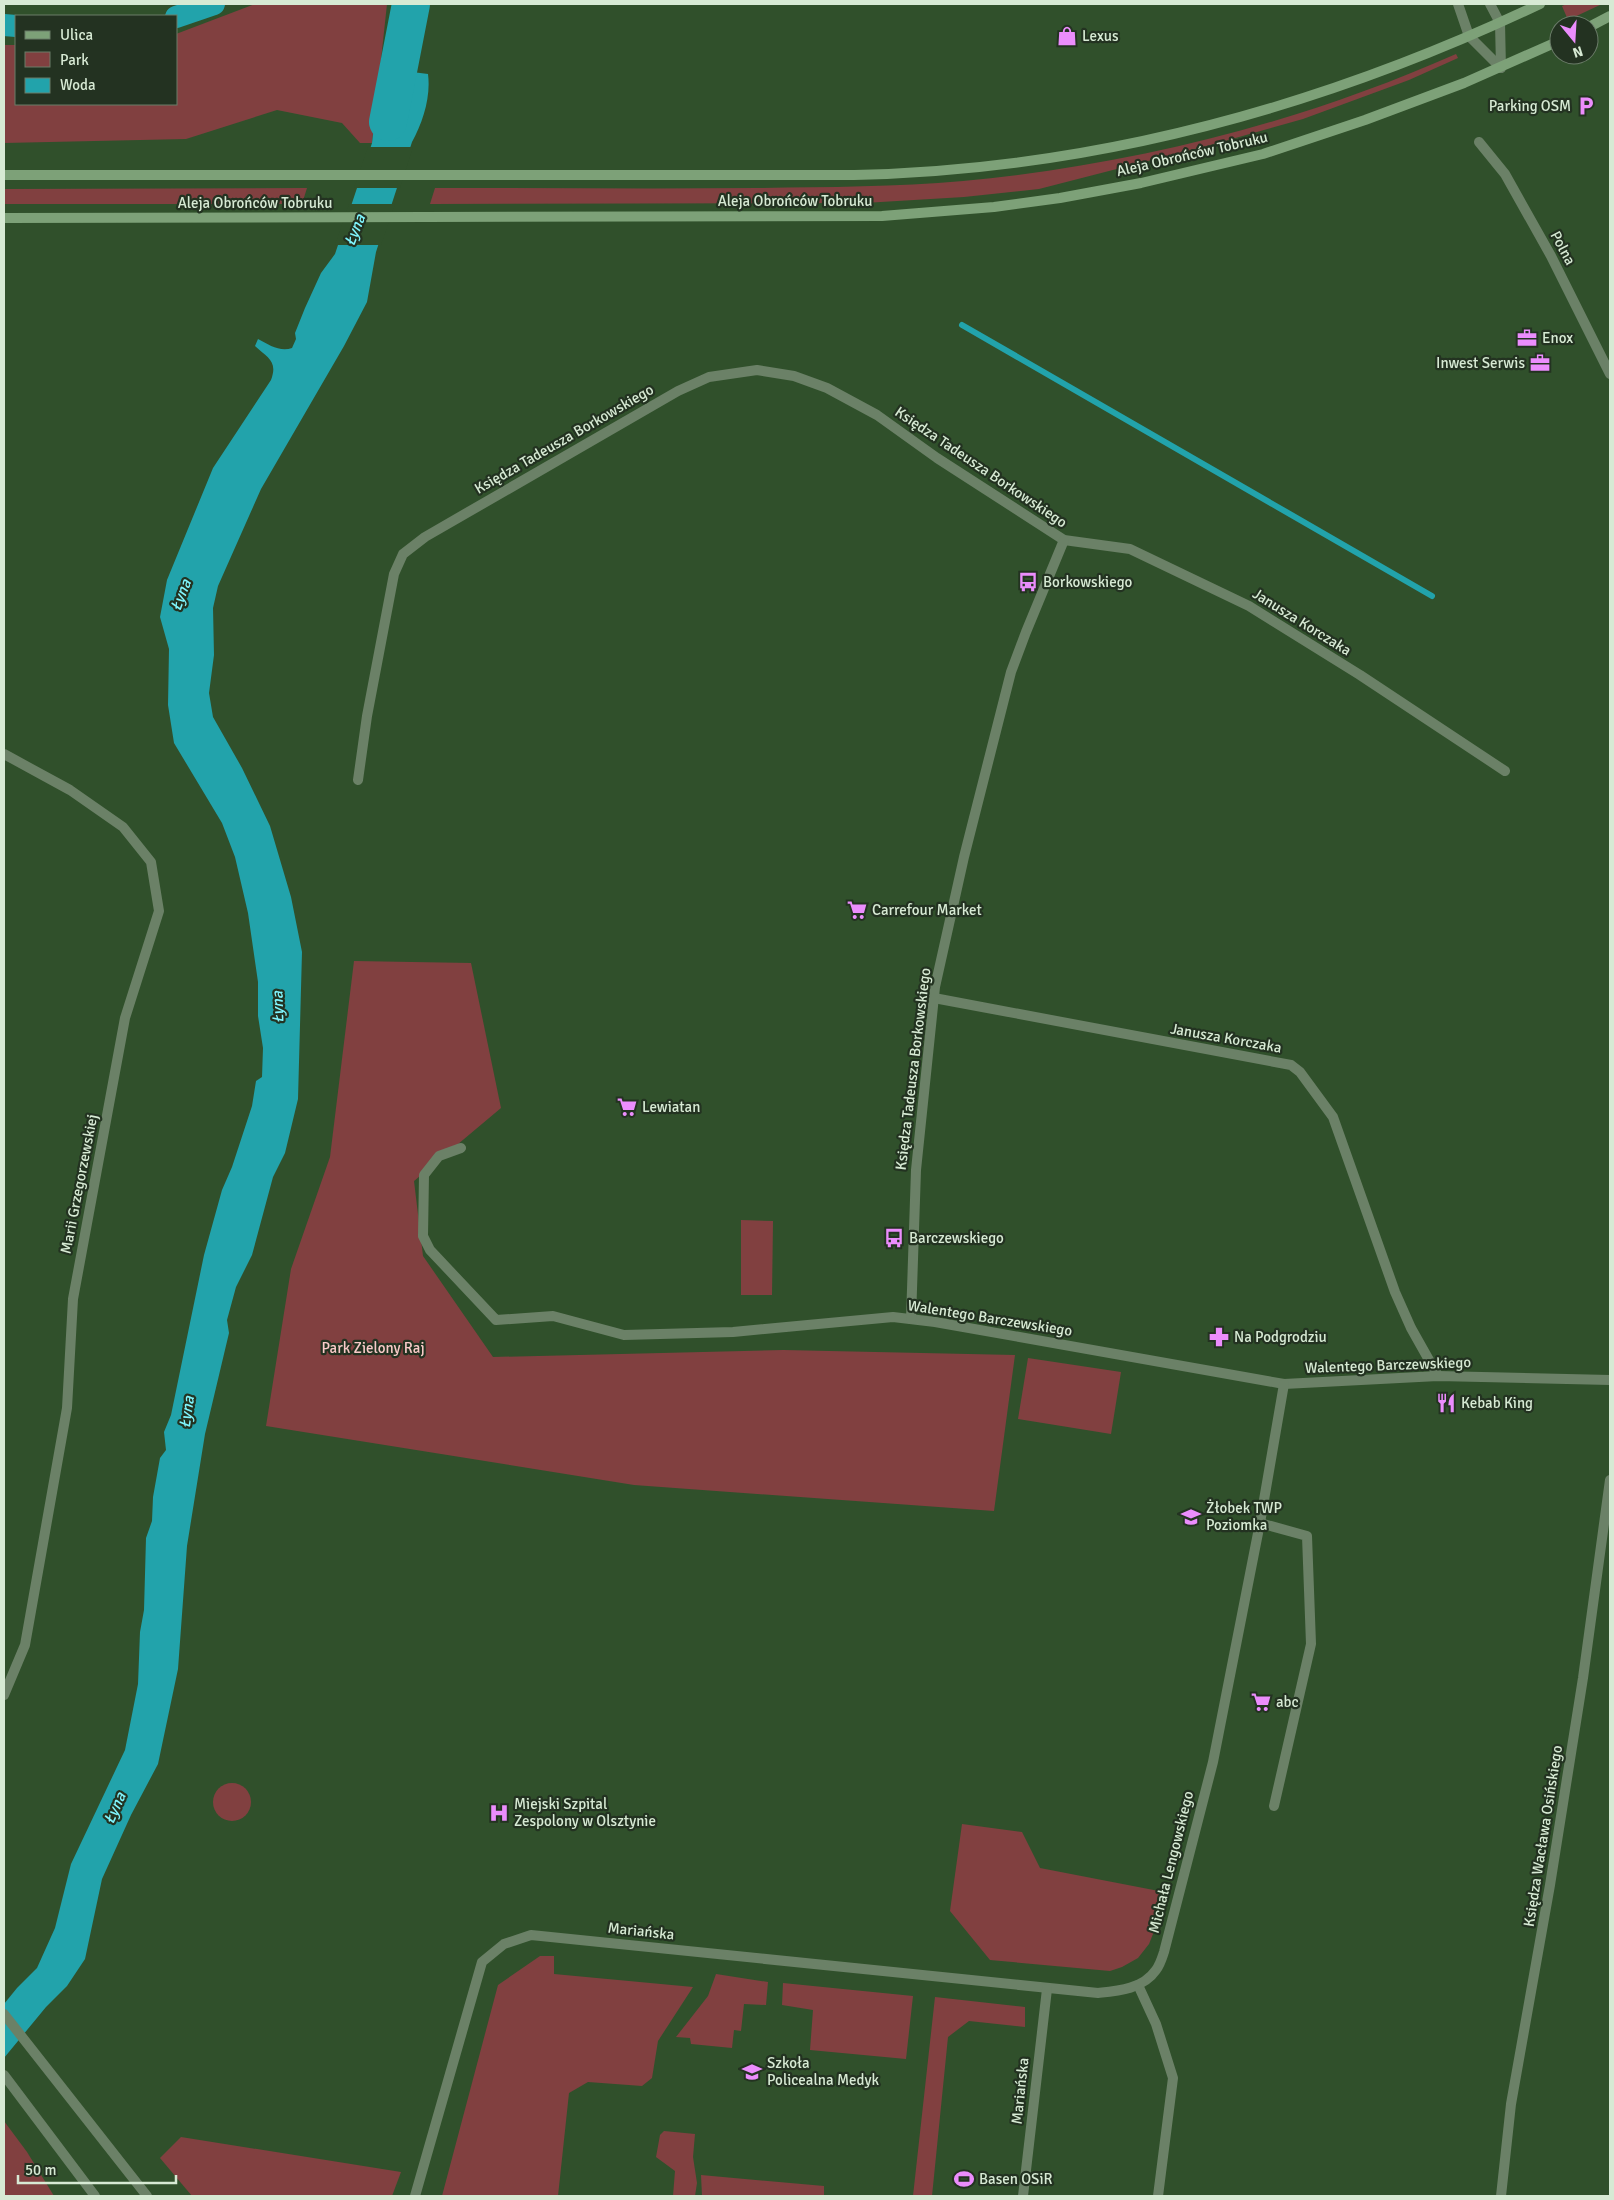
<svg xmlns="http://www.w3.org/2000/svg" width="1614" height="2200" font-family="Signika,sans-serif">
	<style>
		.green { fill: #814040 }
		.water { fill: #22a3ab }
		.pier { fill: #30502b }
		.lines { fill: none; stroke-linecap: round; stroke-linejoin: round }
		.stream { stroke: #22a3ab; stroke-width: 6 }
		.canal { stroke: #22a3ab; stroke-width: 22 }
		.river { stroke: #22a3ab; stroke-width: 38 }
		.minor { stroke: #6b8167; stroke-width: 10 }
		.tertiary { stroke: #6b8167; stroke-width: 10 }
		.secondary { stroke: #7da178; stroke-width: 10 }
		.labels { text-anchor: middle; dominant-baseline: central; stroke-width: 4.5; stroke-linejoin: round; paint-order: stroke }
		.poi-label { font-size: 15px; fill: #d7ead4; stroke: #233221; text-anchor: start }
		.street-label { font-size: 15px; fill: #d7ead4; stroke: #233221 }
		.park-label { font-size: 15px; fill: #f9cac8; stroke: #233221 }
		.water-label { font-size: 16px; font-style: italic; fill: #80f6fe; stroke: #233221 }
	</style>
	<rect width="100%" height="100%" fill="#30502b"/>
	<g class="green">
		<polygon points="255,4 387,4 372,143 360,143 342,123 277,110 186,139 4,143 4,45 16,45 16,104 176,104 176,34"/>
		<polygon points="1567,4 1602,4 1568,20 1562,6"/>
		<path d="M1456 54 1458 58 1409 80 1303 119 1214 144 1039 189 964 197 864 203 430 204 435 188C543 188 651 189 759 188 827 187 895 187 963 181 1133 165 1300 123 1456 54Z"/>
		<polygon points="307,188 302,204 4,204 4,189"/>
		<polygon points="354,961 471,963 501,1108 414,1181 423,1256 493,1357 783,1350 1015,1355 994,1511 634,1485 266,1426 291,1269 330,1157"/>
		<polygon points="741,1220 773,1221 772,1295 741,1295"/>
		<polygon points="1028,1358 1121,1372 1111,1434 1018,1419"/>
		<circle cx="232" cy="1802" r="19"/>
		<polygon points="962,1824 1022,1832 1040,1868 1164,1892 1155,1929 1149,1944 1138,1958 1122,1967 1110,1971 990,1960 950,1911"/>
		<polygon points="540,1956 554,1956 554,1974 693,1987 658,2041 652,2078 642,2086 588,2082 569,2093 558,2196 442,2196 498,1985"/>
		<polygon points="716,1974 768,1982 766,2005 744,2004 741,2031 734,2030 732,2048 691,2044 690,2038 676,2037 708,1996"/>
		<polygon points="783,1983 913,1996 906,2059 810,2050 813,2010 782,2005"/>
		<polygon points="935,1997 1025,2007 1025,2027 969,2021 948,2037 932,2196 913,2196"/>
		<polygon points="4,2121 27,2152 54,2196 4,2196"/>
		<polygon points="664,2131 695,2134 693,2157 697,2183 695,2196 673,2196 675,2171 656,2157 660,2135"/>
		<polygon points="181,2137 401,2172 392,2196 192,2196 160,2158"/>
		<polygon points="701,2175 824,2186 824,2196 702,2196"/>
	</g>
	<path class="water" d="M381 68 428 74C431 97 423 122 412 142L376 252 367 302 344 346 261 489 218 586 213 608 214 655 209 693 213 717 242 768 270 826 291 897 302 952 298 1099 285 1153 273 1177 252 1255 236 1287 227 1320 229 1333 205 1434 187 1546 178 1669 158 1764 131 1815 102 1879 85 1959 67 1986 46 2007 4 2058V2004L17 1988 37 1968 55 1928 71 1864 125 1750 138 1684 140 1632 144 1610 146 1538 152 1521 153 1497 160 1458 166 1450 164 1432 171 1415 204 1255 222 1190 232 1167 252 1106 256 1081 262 1077 263 1048 258 1016V982L248 913 235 857 222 823 174 743 168 705 169 649 160 617 167 580 213 468 271 380C278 361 268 358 255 346L258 339C269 345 280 352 292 348L296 339 295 333 305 308 321 273 335 254 372 143Z"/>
	<g class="pier">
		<polygon points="368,147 413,147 400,188 354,188"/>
		<polygon points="349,204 395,204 381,245 335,245"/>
	</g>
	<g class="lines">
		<polyline class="stream" points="962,325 1432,596"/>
		<g class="canal">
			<polyline points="176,17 214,4"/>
			<polyline points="4,25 16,26"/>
		</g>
		<polyline class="river" points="388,122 411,4"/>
		<g class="minor">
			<polyline points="1458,4 1469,36 1501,68"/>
			<polyline points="1490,4 1500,23 1501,68"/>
			<polyline points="1479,142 1505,174 1551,256 1610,374"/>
			<polyline points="4,754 70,790 123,827 151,862 159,911 125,1018 73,1299 67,1408 25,1645 4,1695"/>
			<polyline points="358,780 367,716 394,574 403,554 425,537 678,391 709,377 757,370 794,376 827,388 877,415 937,458 1064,540 1130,549 1249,606 1360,675 1505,771"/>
			<polyline points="934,998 1291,1065 1300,1072 1333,1117 1395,1292 1411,1328 1438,1376"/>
			<polyline points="461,1148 439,1156 424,1175 423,1236 430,1250 496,1320 553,1316 624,1335 733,1332 893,1317 935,1322 1284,1384 1438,1376 1610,1380"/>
			<polyline points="911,1319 916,1170 935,987 964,857 1011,672 1026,632 1064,540"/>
			<polyline points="1260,1523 1307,1536 1311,1644 1274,1806"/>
			<polyline points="1138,1985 1156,2024 1173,2078 1158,2196"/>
			<path d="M415 2196 482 1962 504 1944 531 1935 1098 1993C1118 1991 1143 1989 1156 1970 1160 1965 1162 1958 1164 1952L1213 1762 1260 1523 1284 1384"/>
			<polyline points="1023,2196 1047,1989"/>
			<polyline points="1501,2196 1511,2104 1550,1885 1583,1678 1610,1480"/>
		</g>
		<g class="tertiary">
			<polyline points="4,2014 147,2196"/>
			<polyline points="4,2075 95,2196"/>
		</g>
		<g class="secondary">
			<polyline points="1589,27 1610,16"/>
			<path d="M4 175H854C1093 170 1325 106 1540 4"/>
			<polyline points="4,218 882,216 994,207 1060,198 1141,183 1263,154 1365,120 1464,83 1559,41"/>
		</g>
	</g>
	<defs>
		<symbol id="shop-bare" viewBox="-9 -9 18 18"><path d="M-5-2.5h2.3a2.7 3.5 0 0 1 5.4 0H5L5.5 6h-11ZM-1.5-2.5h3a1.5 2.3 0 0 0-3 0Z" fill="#eb8dfc" stroke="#233221" stroke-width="2.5" paint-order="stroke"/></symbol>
		<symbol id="parking-bare" viewBox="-9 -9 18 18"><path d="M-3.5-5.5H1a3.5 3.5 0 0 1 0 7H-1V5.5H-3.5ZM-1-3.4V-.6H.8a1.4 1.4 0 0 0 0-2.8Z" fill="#eb8dfc" stroke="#233221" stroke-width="2.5" paint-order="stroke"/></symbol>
		<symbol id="office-bare" viewBox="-9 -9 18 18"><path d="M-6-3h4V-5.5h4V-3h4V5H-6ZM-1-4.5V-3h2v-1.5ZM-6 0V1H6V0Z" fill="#eb8dfc" stroke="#233221" stroke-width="2.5" paint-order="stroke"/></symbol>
		<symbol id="bus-bare" viewBox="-9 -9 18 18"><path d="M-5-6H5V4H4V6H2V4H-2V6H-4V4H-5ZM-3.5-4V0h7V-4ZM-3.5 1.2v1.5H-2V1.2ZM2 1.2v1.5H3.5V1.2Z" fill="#eb8dfc" stroke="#233221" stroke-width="2.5" paint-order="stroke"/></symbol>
		<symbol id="supermarket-bare" viewBox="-9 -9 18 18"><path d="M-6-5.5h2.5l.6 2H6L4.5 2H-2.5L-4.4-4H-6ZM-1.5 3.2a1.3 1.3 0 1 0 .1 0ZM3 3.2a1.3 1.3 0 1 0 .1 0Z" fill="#eb8dfc" stroke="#233221" stroke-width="2.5" paint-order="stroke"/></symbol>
		<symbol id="pharmacy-bare" viewBox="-9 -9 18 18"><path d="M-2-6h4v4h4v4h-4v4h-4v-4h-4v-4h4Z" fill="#eb8dfc" stroke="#233221" stroke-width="2.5" paint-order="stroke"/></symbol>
		<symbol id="restaurant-bare" viewBox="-9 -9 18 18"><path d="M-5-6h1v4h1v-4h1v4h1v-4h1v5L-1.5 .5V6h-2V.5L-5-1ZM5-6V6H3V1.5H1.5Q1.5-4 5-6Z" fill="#eb8dfc" stroke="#233221" stroke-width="2.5" paint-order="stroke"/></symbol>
		<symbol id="school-bare" viewBox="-9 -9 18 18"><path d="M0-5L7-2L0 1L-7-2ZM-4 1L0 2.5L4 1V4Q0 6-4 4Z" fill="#eb8dfc" stroke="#233221" stroke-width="2.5" paint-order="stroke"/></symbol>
		<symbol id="hospital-bare" viewBox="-9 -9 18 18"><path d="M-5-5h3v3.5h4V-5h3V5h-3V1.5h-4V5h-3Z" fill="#eb8dfc" stroke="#233221" stroke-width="2.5" paint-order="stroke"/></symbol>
		<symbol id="stadium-bare" viewBox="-9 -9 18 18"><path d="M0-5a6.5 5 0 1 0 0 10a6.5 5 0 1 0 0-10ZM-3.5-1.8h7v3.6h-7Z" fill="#eb8dfc" stroke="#233221" stroke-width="2.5" paint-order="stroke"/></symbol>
	</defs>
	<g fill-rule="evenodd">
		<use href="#shop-bare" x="1053" y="22" width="28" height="28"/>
		<use href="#parking-bare" x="1572" y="92" width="28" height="28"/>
		<use href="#office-bare" x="1513" y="324" width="28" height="28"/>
		<use href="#office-bare" x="1526" y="349" width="28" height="28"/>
		<use href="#bus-bare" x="1014" y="568" width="28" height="28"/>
		<use href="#supermarket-bare" x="843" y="896" width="28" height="28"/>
		<use href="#supermarket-bare" x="613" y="1093" width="28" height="28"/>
		<use href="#bus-bare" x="880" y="1224" width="28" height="28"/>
		<use href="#pharmacy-bare" x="1205" y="1323" width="28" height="28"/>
		<use href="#restaurant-bare" x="1432" y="1389" width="28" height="28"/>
		<use href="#school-bare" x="1177" y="1503" width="28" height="28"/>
		<use href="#supermarket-bare" x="1247" y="1688" width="28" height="28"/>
		<use href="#hospital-bare" x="485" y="1799" width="28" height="28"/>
		<use href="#school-bare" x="738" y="2058" width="28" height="28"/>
		<use href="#stadium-bare" x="950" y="2165" width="28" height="28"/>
	</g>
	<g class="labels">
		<g class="poi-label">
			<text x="1082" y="36">Lexus</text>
			<text x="1571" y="106" text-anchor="end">Parking OSM</text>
			<text x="1542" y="338">Enox</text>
			<text x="1525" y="363" text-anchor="end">Inwest Serwis</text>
			<text x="1043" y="582">Borkowskiego</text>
			<text x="872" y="910">Carrefour Market</text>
			<text x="642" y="1107">Lewiatan</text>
			<text x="909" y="1238">Barczewskiego</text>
			<text x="1234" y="1337">Na Podgrodziu</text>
			<text x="1461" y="1403">Kebab King</text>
			<text x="1206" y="1508">Żłobek TWP<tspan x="1206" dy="17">Poziomka</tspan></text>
			<text x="1276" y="1702">abc</text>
			<text x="514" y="1804">Miejski Szpital<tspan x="514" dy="17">Zespolony w Olsztynie</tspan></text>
			<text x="767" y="2063">Szkoła<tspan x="767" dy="17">Policealna Medyk</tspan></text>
			<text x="979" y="2179">Basen OSiR</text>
		</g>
		<g class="street-label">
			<text transform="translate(1192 154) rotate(-13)">Aleja Obrońców Tobruku</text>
			<text x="795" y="201">Aleja Obrońców Tobruku</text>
			<text x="255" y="203">Aleja Obrońców Tobruku</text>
			<text transform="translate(1563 248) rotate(62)">Polna</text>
			<text transform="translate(564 439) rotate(-30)">Księdza Tadeusza Borkowskiego</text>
			<text transform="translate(981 467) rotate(34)">Księdza Tadeusza Borkowskiego</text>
			<text transform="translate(1302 622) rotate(32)">Janusza Korczaka</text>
			<text transform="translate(1226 1038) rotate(10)">Janusza Korczaka</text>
			<text transform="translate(913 1069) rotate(-83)">Księdza Tadeusza Borkowskiego</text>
			<text transform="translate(79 1184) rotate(-79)">Marii Grzegorzewskiej</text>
			<text transform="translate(990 1318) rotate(9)">Walentego Barczewskiego</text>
			<text transform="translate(1388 1365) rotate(-2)">Walentego Barczewskiego</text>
			<text transform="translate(1543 1836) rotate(-81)">Księdza Wacława Osińskiego</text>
			<text transform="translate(1171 1862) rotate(-76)">Michała Lengowskiego</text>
			<text transform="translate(641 1931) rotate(6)">Mariańska</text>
			<text transform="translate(1020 2091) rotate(-84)">Mariańska</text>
		</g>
		<g class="park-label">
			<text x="373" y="1348">Park Zielony Raj</text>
		</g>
		<g class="water-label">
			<text transform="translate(355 230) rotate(-68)">Łyna</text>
			<text transform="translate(181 595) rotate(-69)">Łyna</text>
			<text transform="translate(278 1007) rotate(-92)">Łyna</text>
			<text transform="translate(187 1412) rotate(-82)">Łyna</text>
			<text transform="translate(115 1808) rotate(-66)">Łyna</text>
		</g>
	</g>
	<rect width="1614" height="2200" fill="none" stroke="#d7ead4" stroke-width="10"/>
	<rect x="15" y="15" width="162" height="90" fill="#233221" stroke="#6b7c69"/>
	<rect x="25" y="31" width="25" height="8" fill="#7da178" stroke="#6b7c69"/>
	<text x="60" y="40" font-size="15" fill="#d7ead4">Ulica</text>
	<rect x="25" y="52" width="25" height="15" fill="#814040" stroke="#6b7c69"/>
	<text x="60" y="65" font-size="15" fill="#d7ead4">Park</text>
	<rect x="25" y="78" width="25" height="15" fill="#22a3ab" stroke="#6b7c69"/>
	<text x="60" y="90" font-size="15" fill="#d7ead4">Woda</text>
	<g transform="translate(1574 40) rotate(162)"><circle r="24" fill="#233221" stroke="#6b7c69"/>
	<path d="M0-4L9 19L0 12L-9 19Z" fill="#eb8dfc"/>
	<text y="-8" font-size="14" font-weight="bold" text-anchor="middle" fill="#d7ead4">N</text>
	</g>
	<path d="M18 2175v8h158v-8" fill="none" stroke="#d7ead4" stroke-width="2.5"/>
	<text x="25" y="2175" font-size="15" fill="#d7ead4" stroke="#233221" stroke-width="4" paint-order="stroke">50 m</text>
</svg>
